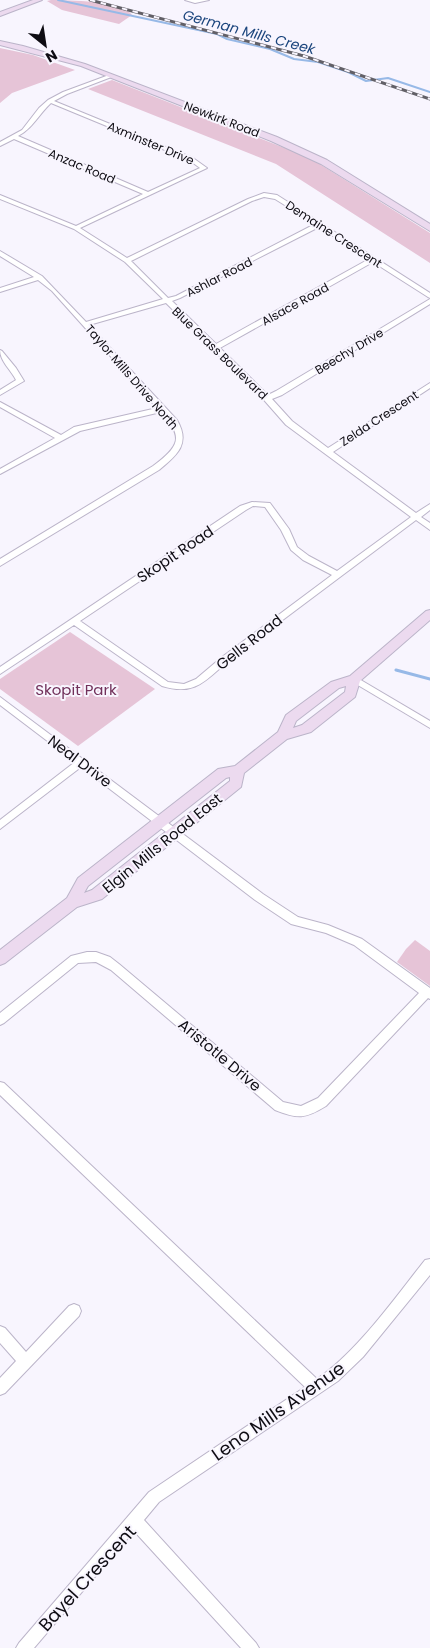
<svg xmlns="http://www.w3.org/2000/svg" width="430" height="1648" font-family="Poppins,sans-serif">
	<style>
		.green { fill: #e6c4d7 }
		.lines { fill: none; stroke-linecap: round; stroke-linejoin: round }
		.stream-far1 { stroke: #97b9e7; stroke-width: 2 }
		.stream { stroke: #97b9e7; stroke-width: 3 }
		.street-casing { stroke: #bbb4c9; stroke-width: 2 }
		.secondary-casing { stroke: #bbb4c9; stroke-width: 2 }
		.street { fill: #fff; fill-rule: evenodd }
		.secondary { fill: #ecdaef; fill-rule: evenodd }
		.rail-casing { stroke: #626067; stroke-width: 3 }
		.rail { stroke: #f8f5fe; stroke-width: 2; stroke-dasharray: 5.5; stroke-linecap: butt }
		.labels { text-anchor: middle; dominant-baseline: central; stroke-width: 4; stroke-linejoin: round; paint-order: stroke }
		.far-street-label { font-size: 12px; fill: #0e0c13; stroke: #f8f5fe }
		.far-water-label { font-size: 14px; font-style: italic; fill: #1b457d; stroke: #f8f5fe }
		.street-label { font-size: 15px; fill: #0e0c13; stroke: #f8f5fe }
		.park-label { font-size: 15px; fill: #71305a; stroke: #f8f5fe }
		.near-street-label { font-size: 18px; fill: #0e0c13; stroke: #f8f5fe }
	</style>
	<rect width="100%" height="100%" fill="#f8f5fe"/>
	<g class="green">
		<path d="M51 0C67 0 123 1 132 15L119 24 62 10 47 1Z"/>
		<polygon points="0,48 33,55 75,70 12,93 0,103"/>
		<polygon points="112,80 310,158 430,233 430,263 276,164 88,89"/>
		<polygon points="70,632 155,689 78,746 0,689 0,679"/>
		<polygon points="415,940 430,951 430,986 397,962 406,949"/>
	</g>
	<g class="lines">
		<polyline class="stream-far1" points="58,0 217,34 227,39 270,49 294,59 318,62 348,72 366,81 388,78 430,92"/>
		<polyline class="stream" points="396,670 430,679"/>
		<defs>
			<g id="street">
				<polygon points="185,0 209,0 195,3"/>
				<path d="M109 75 114 76 67 94 54 101 193 158 207 168 80 228 127 258 248 199 264 193 277 195 430 293V298L428 297 373 262 220 348 268 395 276 391 430 299V304L282 395 272 399 292 421 328 448 430 383V388L333 452 416 513 430 504V510L421 517 430 523V530L416 520 228 661C205 681 195 696 162 686L74 625 0 674V667L240 506 252 502 270 503 289 529 297 547 309 556 337 571 411 517 286 425 264 400 166 303 89 325 177 420C191 444 177 455 159 470L0 566V559L153 466C180 446 184 437 161 412L80 431 0 474V469L55 438 0 407V402L61 435 74 427 157 408 52 291 38 280 0 292V288L34 277 0 256V251L42 276 86 322 163 299 125 262 74 229 0 199V195L76 226 143 194 14 139 0 146V142L22 130 39 108 48 100 63 92ZM51 103 189 160 200 168 148 192 18 136C32 129 39 114 51 103ZM264 197 275 199 315 224 176 296 168 298 131 261 252 201ZM319 227 369 259 216 344 172 301 180 298ZM253 506 265 507 281 530 291 550 303 560 332 575 222 657 196 679 184 684 168 682 80 621 246 510Z"/>
				<path d="M0 350 2 351 16 368 24 381 0 395V390L16 380C11 370 0 361 0 350Z"/>
				<polygon points="354,676 430,721 430,728 351,681 349,679 351,677"/>
				<path d="M0 697 263 894 298 917 328 925 362 939 430 988V999L428 998 326 1106C305 1119 298 1119 275 1110L111 970 96 962 78 963 4 1023 0 1025V1013L71 956 87 952H96L110 957 119 964 283 1102 301 1106 318 1098 419 993 354 945 326 933 291 924 255 900 81 767 0 829V820L75 762 0 705Z"/>
				<path d="M0 1082 4 1083 317 1379C357 1352 394 1299 425 1260L430 1259V1275L363 1357 338 1381 159 1502 144 1520 256 1643 259 1648H241L134 1531 34 1648H16L19 1643 149 1492 305 1387 0 1095Z"/>
				<polygon points="74,1304 79,1306 81,1311 79,1316 5,1393 0,1395 0,1378 16,1361 0,1343 0,1326 5,1328 26,1352 69,1306"/>
			</g>
			<g id="secondary">
				<polygon points="33,0 42,0 0,16 0,12"/>
				<polygon points="0,41 23,46 85,64 277,137 327,160 430,224 430,231 321,164 271,141 81,66 0,45"/>
				<path d="M430 610V620L360 681 355 697 311 732 287 739 244 773 241 787 102 899 77 907 5 963 0 965V950L67 898 78 878 218 769 235 766 278 732 286 715 331 682 350 676 426 611ZM346 686 345 692 302 725 293 728 296 721 339 688ZM230 777V781L92 890 84 893 88 886 226 778Z"/>
			</g>
		</defs>
		<use href="#street" class="street-casing"/>
		<use href="#secondary" class="secondary-casing"/>
		<use href="#street" class="street"/>
		<use href="#secondary" class="secondary"/>
		<defs>
			<polyline id="rail" points="90,0 304,56 430,99"/>
		</defs>
		<use href="#rail" class="rail-casing"/>
		<use href="#rail" class="rail"/>
	</g>
	<g class="labels">
		<g class="far-street-label">
			<text transform="translate(222 119) rotate(21)">Newkirk Road</text>
			<text transform="translate(151 143) rotate(23)">Axminster Drive</text>
			<text transform="translate(82 166) rotate(23)">Anzac Road</text>
			<text transform="translate(334 234) rotate(33)">Demaine Crescent</text>
			<text transform="translate(219 277) rotate(-27)">Ashlar Road</text>
			<text transform="translate(295 304) rotate(-29)">Alsace Road</text>
			<text transform="translate(349 351) rotate(-31)">Beechy Drive</text>
			<text transform="translate(220 353) rotate(44)">Blue Grass Boulevard</text>
			<text transform="translate(132 377) rotate(49)">Taylor Mills Drive North</text>
			<text transform="translate(379 418) rotate(-33)">Zelda Crescent</text>
		</g>
		<g class="far-water-label">
			<text transform="translate(249 32) rotate(15)">German Mills Creek</text>
		</g>
		<g class="street-label">
			<text transform="translate(175 554) rotate(-34)">Skopit Road</text>
			<text transform="translate(249 642) rotate(-38)">Gells Road</text>
			<text transform="translate(80 761) rotate(37)">Neal Drive</text>
			<text transform="translate(162 843) rotate(-39)">Elgin Mills Road East</text>
			<text transform="translate(220 1055) rotate(40)">Aristotle Drive</text>
		</g>
		<g class="park-label">
			<text x="76" y="689">Skopit Park</text>
		</g>
		<g class="near-street-label">
			<text transform="translate(278 1411) rotate(-35)">Leno Mills Avenue</text>
			<text transform="translate(87 1578) rotate(-48)">Bayel Crescent</text>
		</g>
	</g>
	<g transform="translate(45 45) rotate(150)" stroke="#f8f5fe" stroke-width="4" paint-order="stroke">
	<path d="M0-4L9 19L0 12L-9 19Z" fill="#0e0c13"/>
	<text y="-8" font-size="14" font-weight="bold" text-anchor="middle" fill="#0e0c13">N</text>
	</g>
</svg>
